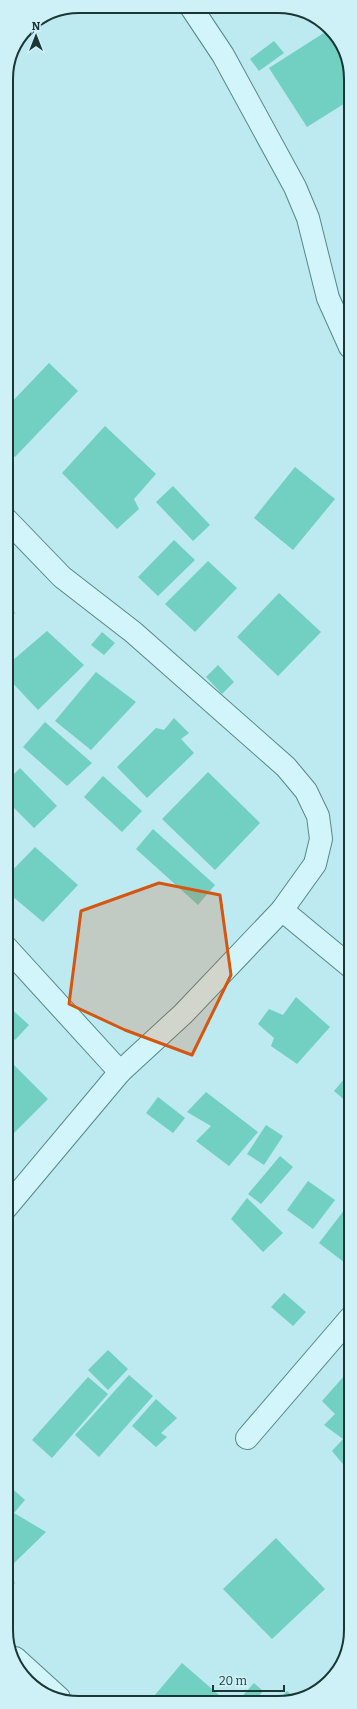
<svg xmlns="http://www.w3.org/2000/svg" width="357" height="1709" font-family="Bitter,serif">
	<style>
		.building { fill: #71d0c1 }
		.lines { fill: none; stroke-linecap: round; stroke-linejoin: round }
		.street-casing { stroke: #568886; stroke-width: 24 }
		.street { stroke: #d1f5fa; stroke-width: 22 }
		.marked { fill: #d45610; fill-opacity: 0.2; stroke: #d45610; stroke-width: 3; stroke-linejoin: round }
		.rim { fill: none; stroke: #1b3735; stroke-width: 2 }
	</style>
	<rect width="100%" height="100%" fill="#bde9f0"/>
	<g class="building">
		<polygon points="330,29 333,31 350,70 350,100 307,127 269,68"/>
		<polygon points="274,41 284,53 259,71 250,59"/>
		<polygon points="49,363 78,391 15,457 6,449 6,408"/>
		<polygon points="105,426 156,474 134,499 139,509 117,529 62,473"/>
		<polygon points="295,467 335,499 293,550 254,518"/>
		<polygon points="173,486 210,525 193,541 156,502"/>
		<polygon points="174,540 195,560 158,596 138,577"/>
		<polygon points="208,561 237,588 195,632 165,604"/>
		<polygon points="279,593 321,632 278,676 237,637"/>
		<polygon points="6,601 15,613 6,624"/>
		<polygon points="47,631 84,665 38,710 6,676 6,666"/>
		<polygon points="102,632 115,643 104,655 91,645"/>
		<polygon points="218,665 234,682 222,694 206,677"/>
		<polygon points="96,672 136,702 91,750 55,721"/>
		<polygon points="174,718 189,733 181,739 194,753 147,798 117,767 156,728 164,730"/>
		<polygon points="45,722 92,763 67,786 23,747"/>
		<polygon points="20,768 57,806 34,828 6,800 6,782"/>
		<polygon points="208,772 260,823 215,870 162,819"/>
		<polygon points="103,776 142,811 122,832 84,797"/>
		<polygon points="153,829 215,885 198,905 136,849"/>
		<polygon points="35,847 78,885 43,922 6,891 6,877"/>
		<polygon points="296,997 330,1027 297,1064 271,1046 274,1038 258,1024 269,1009 283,1015"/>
		<polygon points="6,1004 29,1025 15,1040 6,1032"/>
		<polygon points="6,1042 13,1049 6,1057"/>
		<polygon points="11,1062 48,1099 12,1135 6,1130 6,1066"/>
		<polygon points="351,1071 351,1100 348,1103 334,1091"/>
		<polygon points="206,1092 258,1132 229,1166 196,1141 211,1126 187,1112"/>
		<polygon points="158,1097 185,1118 173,1133 146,1113"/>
		<polygon points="266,1125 283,1136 264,1165 247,1154"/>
		<polygon points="280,1156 293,1167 261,1204 248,1194"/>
		<polygon points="308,1181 335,1200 313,1229 287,1210"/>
		<polygon points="247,1198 283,1233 263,1252 231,1219"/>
		<polygon points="345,1209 351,1214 351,1256 345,1263 319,1243"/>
		<polygon points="284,1293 306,1312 293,1326 271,1307"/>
		<polygon points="108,1350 128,1369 108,1390 88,1370"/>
		<polygon points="351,1368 351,1468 348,1470 332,1451 343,1439 324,1425 335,1414 322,1401"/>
		<polygon points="129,1375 153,1396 99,1457 75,1435"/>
		<polygon points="88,1377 108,1394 52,1458 32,1440"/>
		<polygon points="156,1399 177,1418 161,1433 167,1437 156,1447 132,1426"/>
		<polygon points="7,1484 25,1500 14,1513 46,1532 7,1570 15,1583 7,1592"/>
		<polygon points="276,1538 325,1589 272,1639 223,1589"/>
		<polygon points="182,1663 227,1702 149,1702"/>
		<polygon points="254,1683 263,1691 254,1702 237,1702"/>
		<polygon points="287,1691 295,1698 287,1702 276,1702"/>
	</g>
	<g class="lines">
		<defs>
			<g id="street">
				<polyline points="191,7 223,55 295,187 308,218 328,298 350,347"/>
				<polyline points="6,519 62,577 133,632 286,767 306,791 318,816 321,839 315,864 282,910 183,1014 120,1072 6,1208"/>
				<polyline points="282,910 351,967"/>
				<polyline points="6,947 120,1072"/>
				<polyline points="247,1438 351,1317"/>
				<polyline points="15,1658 59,1698"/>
			</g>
		</defs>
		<use href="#street" class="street-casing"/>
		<use href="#street" class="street"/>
	</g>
	<path class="marked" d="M159 883 220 895 231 975 192 1055 125 1030 69 1004 81 911Z"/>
	<path d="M0 0H357V1709H0ZM79 13H278A66 66 0 0 1 344 79V1630A66 66 0 0 1 278 1696H79A66 66 0 0 1 13 1630V79A66 66 0 0 1 79 13Z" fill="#cdf1f7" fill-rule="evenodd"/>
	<path class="rim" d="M79 13H278A66 66 0 0 1 344 79V1630A66 66 0 0 1 278 1696H79A66 66 0 0 1 13 1630V79A66 66 0 0 1 79 13Z"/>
	<g transform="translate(36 36)" stroke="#cdf1f7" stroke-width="3" paint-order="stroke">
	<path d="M0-3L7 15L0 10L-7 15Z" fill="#1b3735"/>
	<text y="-6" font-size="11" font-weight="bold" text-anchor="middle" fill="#1b3735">N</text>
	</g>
	<path d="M213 1685v6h71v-6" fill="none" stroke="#1b3735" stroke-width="2"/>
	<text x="219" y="1685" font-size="12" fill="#1b3735" stroke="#cdf1f7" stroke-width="3" paint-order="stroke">20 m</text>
</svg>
